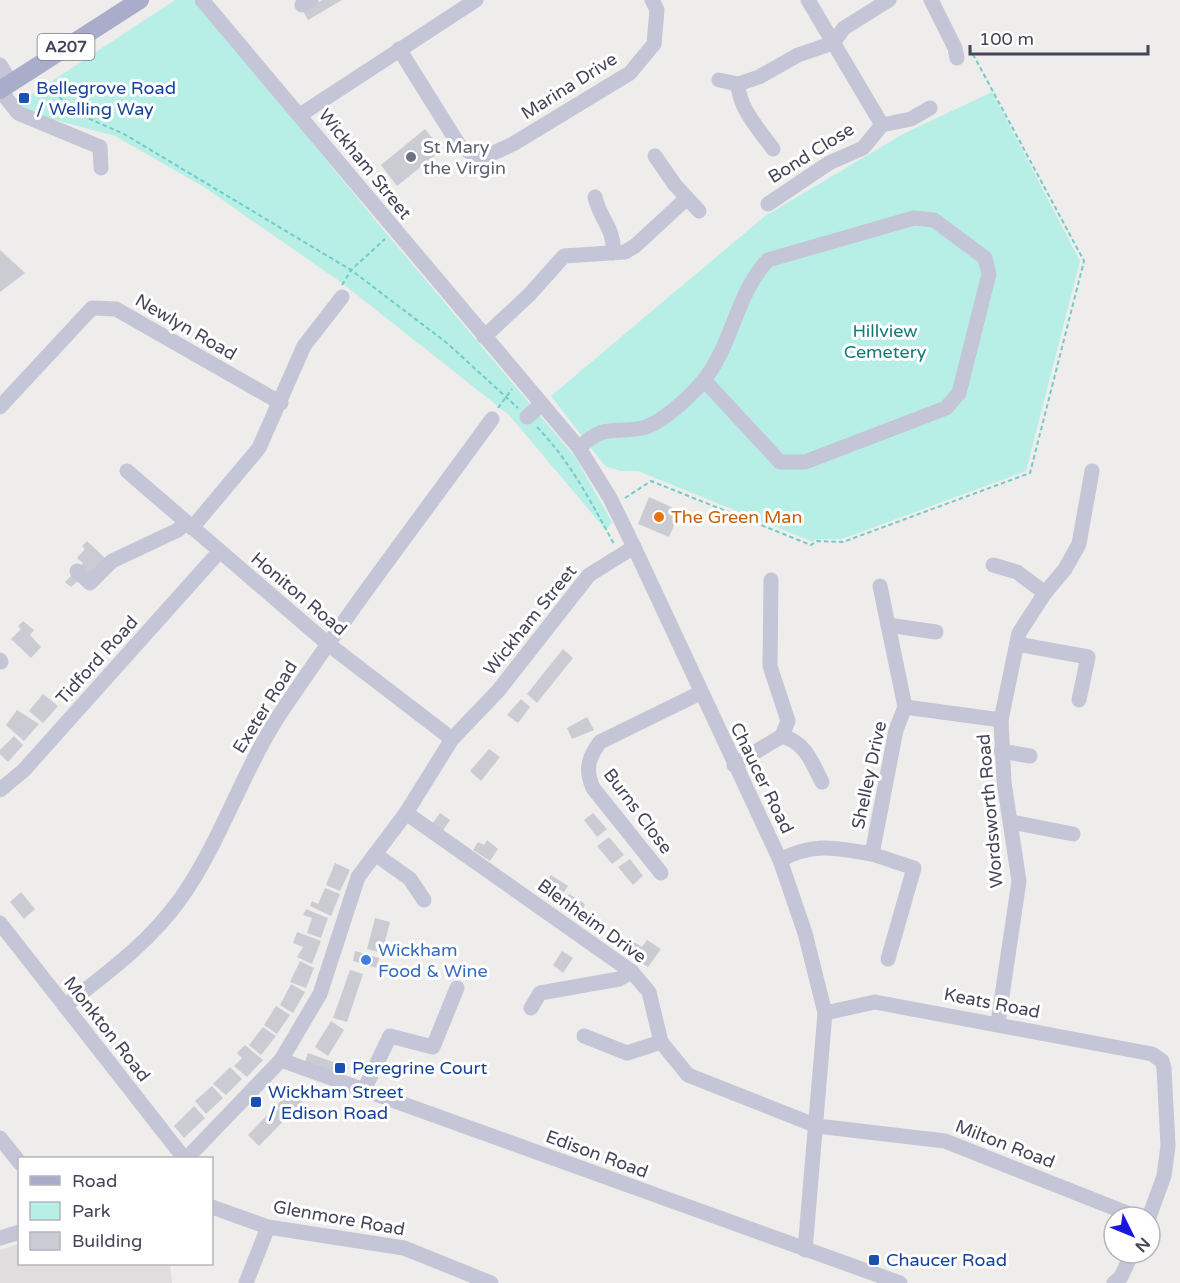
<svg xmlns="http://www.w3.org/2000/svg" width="1180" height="1283" font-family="'Varela Round',sans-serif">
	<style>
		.education { fill: #dfdddd }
		.green { fill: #b7eee6 }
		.building { fill: #cbcbd4 }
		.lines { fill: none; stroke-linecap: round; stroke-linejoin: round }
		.path { stroke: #6fccc9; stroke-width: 2; stroke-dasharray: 4.5 3; stroke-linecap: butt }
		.minor { stroke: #c4c5d6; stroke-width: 15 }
		.major { stroke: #aaaccb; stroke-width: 18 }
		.transit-dot { fill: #1a4fb4; stroke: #fff; stroke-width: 2 }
		.worship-dot { fill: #6b7280; stroke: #fff; stroke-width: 2 }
		.food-dot { fill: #e8710a; stroke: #fff; stroke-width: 2 }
		.shop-dot { fill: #3f7fe0; stroke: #fff; stroke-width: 2 }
		.labels { text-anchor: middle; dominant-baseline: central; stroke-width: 6; stroke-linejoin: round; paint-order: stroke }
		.shield { fill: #fff; stroke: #7c7d8b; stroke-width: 1.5 }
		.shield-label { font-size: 16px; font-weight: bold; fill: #444559 }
		.street-label { font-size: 18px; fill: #444559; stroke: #fff }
		.transit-label { font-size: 18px; fill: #164399; stroke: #fff; text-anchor: start }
		.worship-label { font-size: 18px; fill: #5b616d; stroke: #fff; text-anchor: start }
		.park-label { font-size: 18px; fill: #157975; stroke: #fff }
		.food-label { font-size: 18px; fill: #c56008; stroke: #fff; text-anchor: start }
		.shop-label { font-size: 18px; fill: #366cbe; stroke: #fff; text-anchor: start }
	</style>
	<rect width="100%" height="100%" fill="#eeedeb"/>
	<polygon class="education" points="19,1244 20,1264 170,1264 172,1283 0,1283 0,1250"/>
	<g class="green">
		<polygon points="175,0 196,0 380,226 575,457 612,522 606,530 509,415 342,283 204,187 115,136 22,111 20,102"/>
		<polygon points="992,92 1080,261 1026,471 842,539 815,539 813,542 638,471 621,471 605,466 551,396 765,216 903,134"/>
	</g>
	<g class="building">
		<polygon points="322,0 342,0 308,20 303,11"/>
		<polygon points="425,129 442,150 397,186 381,165"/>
		<polygon points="0,250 25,273 0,292"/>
		<polygon points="649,497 680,511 669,537 638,524"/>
		<polygon points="87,541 105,558 91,577 80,567 83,563 77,558 85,549 82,546"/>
		<polygon points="73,574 79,580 71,587 65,582"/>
		<polygon points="23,621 34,630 30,635 41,647 31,658 11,639 21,629 18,626"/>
		<polygon points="563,649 573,658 537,703 527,694"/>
		<polygon points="43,694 58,706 43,723 29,711"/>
		<polygon points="521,699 530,707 518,723 507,715"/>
		<polygon points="17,710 39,724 24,741 6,725"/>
		<polygon points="587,717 594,730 572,739 567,728"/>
		<polygon points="14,736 23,745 8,762 0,754 0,750"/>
		<polygon points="489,749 500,757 481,781 470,771"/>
		<polygon points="440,813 450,820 442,832 432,824"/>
		<polygon points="593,813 607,829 597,837 584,820"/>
		<polygon points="609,837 624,855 612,864 597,846"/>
		<polygon points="487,840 498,849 490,861 473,850 478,842 484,845"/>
		<polygon points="630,859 643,876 633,885 618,867"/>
		<polygon points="335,863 350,870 340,891 326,885"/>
		<polygon points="551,875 568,886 557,902 540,891"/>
		<polygon points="325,888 340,894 331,916 310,906 312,901 318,904"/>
		<polygon points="21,892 35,909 24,919 10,902"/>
		<polygon points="569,894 585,904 581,914 577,915 562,905"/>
		<polygon points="306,909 328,918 321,938 307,933 312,918 303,915"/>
		<polygon points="375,918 390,922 382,953 367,949"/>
		<polygon points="297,932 321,941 312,964 297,957 303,947 293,943"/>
		<polygon points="647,940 661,949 648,967 624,952 632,941 642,947"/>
		<polygon points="355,951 379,958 377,968 353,961"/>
		<polygon points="562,951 573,958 563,973 553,965"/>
		<polygon points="300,961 314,968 306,988 290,982"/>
		<polygon points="350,970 363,974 347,1022 333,1018"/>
		<polygon points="291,984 305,992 293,1013 280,1005"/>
		<polygon points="276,1006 290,1015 277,1034 264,1025"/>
		<polygon points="331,1021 344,1030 328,1056 315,1047"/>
		<polygon points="263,1027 276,1036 261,1055 249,1045"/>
		<polygon points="245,1045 263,1060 247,1077 234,1066 242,1058 237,1053"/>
		<polygon points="308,1053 336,1063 332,1074 304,1064"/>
		<polygon points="230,1067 242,1079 226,1095 213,1084"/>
		<polygon points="212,1086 223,1098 206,1114 195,1101"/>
		<polygon points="295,1086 307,1097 259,1146 248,1135"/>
		<polygon points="194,1106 205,1118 184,1138 174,1126"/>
	</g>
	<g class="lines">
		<g class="path">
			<polyline points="43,81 76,113 124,134 351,270 447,343 518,408"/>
			<polyline points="342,285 351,270 385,239"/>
			<polyline points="498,408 512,389"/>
			<path d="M537 427C570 461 591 502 614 544"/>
			<polyline points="625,498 651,481 811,545 817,541 843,542 1030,473 1084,261 968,45"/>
		</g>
		<g class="minor">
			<polyline points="202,0 579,448 610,498 634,547 780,860 805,933 825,1013 805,1250"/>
			<polyline points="931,0 955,48 957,58"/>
			<polyline points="302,5 311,0"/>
			<polyline points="399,49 459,145 473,154 489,155 513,144 630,73 654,44 657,10 652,0"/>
			<polyline points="0,65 11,83"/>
			<polyline points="719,80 738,84 759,77 798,55 833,43 844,28 889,0"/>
			<path d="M738 84C739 109 759 129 773 149"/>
			<polyline points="0,90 18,113 100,147 101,168"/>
			<polyline points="300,115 476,0"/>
			<polyline points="882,125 911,119 930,108"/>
			<polyline points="655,156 675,185 699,211"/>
			<path d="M595 197C600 220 615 228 613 253"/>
			<polyline points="768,204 829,163 863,148 882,125 808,0"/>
			<polyline points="484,337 529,295 564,256 625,252 635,246 687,198"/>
			<polyline points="0,407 92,308 116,309 281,403"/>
			<polyline points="527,417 542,404"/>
			<path d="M579 448C605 423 612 434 642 428 661 424 691 396 703 381 733 345 736 293 768 260L914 218 934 220 985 258 989 274 959 393 946 408 805 462H780L704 380"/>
			<polyline points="127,471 328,644 452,739"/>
			<polyline points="192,528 259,448 304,346 342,297"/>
			<polyline points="993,565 1017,572 1045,593"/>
			<polyline points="77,571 90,583 112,561 178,530 185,522"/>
			<polyline points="880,586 905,707"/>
			<polyline points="888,625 936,632"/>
			<polyline points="1017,644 1088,657 1079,700"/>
			<polyline points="0,660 1,662"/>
			<path d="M782 736C806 743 811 761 822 782"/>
			<polyline points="1001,751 1030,756"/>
			<polyline points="734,765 782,736 788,721 770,666 771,580"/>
			<polyline points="0,790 24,770 219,552"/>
			<polyline points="406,813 632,972 649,992 661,1042 688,1075 817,1126 945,1141 1137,1217"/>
			<polyline points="1011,822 1073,834"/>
			<polyline points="375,854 410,879 424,900"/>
			<polyline points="872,854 914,868 888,959"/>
			<path d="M780 860C815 842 835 848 872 854L896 730 905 707 1001 720"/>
			<path d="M661 873 593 788C585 770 588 758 600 742L700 693"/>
			<polyline points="0,923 184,1158"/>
			<path d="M65 1006C107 973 150 942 181 898 221 841 242 772 280 714 347 613 421 517 492 419"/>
			<polyline points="531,1008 540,993 619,979 632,972"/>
			<polyline points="825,1013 875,1002 1152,1054 1162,1061 1164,1068 1168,1146 1164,1176 1149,1217"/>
			<polyline points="998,1023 1019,881 1004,782 1001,720 1019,633 1045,593 1065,569 1079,544 1092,471"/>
			<polyline points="584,1036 627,1053 661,1042"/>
			<polyline points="281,1060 900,1283"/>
			<polyline points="364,1090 390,1036 433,1047 457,988"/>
			<polyline points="0,1138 20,1163"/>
			<polyline points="187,1158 281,1060 320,994 358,877 406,813 452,739 498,691 589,575 634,547"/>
			<polyline points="212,1207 268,1227 404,1248 491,1283"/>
			<polyline points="0,1238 20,1232"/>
			<polyline points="246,1283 268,1227"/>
			<polyline points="1114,1283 1121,1277 1132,1253"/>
		</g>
		<polyline class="major" points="0,90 140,0"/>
	</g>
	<g class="transit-dot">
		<rect x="18" y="92" width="12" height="12" rx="3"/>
		<rect x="334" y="1062" width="12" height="12" rx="3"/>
		<rect x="250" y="1096" width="12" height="12" rx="3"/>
		<rect x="868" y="1254" width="12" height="12" rx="3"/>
	</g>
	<circle class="worship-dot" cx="411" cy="157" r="6"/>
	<circle class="food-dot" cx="659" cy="517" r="6"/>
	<circle class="shop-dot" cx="366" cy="960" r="6"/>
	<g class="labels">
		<rect class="shield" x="37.5" y="34" width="57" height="26" rx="4.5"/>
		<g class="shield-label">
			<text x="66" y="47">A207</text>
		</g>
		<g class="street-label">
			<text transform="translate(569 86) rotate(-32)">Marina Drive</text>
			<text transform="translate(811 153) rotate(-32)">Bond Close</text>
			<text transform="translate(365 164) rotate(51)">Wickham Street</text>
			<text transform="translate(186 327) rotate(30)">Newlyn Road</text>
			<text transform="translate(299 594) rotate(40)">Honiton Road</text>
			<text transform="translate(530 620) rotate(-51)">Wickham Street</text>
			<text transform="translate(97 660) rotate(-48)">Tidford Road</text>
			<text transform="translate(265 707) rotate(-58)">Exeter Road</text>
			<text transform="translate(869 775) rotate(-78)">Shelley Drive</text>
			<text transform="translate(762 778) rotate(64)">Chaucer Road</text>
			<text transform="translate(638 811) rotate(53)">Burns Close</text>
			<text transform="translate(990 811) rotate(-95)">Wordsworth Road</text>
			<text transform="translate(592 921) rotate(36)">Blenheim Drive</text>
			<text transform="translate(992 1003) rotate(11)">Keats Road</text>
			<text transform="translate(107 1029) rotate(52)">Monkton Road</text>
			<text transform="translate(1005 1144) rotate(21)">Milton Road</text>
			<text transform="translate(597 1154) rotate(20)">Edison Road</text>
			<text transform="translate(339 1218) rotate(10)">Glenmore Road</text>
		</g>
		<g class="transit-label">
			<text x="36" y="88">Bellegrove Road<tspan x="36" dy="21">/ Welling Way</tspan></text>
			<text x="352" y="1068">Peregrine Court</text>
			<text x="268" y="1092">Wickham Street<tspan x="268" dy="21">/ Edison Road</tspan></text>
			<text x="886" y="1260">Chaucer Road</text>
		</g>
		<g class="worship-label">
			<text x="423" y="147">St Mary<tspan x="423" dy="21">the Virgin</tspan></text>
		</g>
		<g class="park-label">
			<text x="885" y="331">Hillview<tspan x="885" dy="21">Cemetery</tspan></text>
		</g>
		<g class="food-label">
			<text x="671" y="517">The Green Man</text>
		</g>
		<g class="shop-label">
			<text x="378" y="950">Wickham<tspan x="378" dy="21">Food &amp; Wine</tspan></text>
		</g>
	</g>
	<rect x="18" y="1157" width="195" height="108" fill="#ffffff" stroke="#b4b5bd" stroke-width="1.5"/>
	<rect x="30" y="1176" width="30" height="9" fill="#aaaccb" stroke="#b4b5bd" stroke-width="1.5"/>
	<text x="72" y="1187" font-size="18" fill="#444559">Road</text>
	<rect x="30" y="1202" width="30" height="18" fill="#b7eee6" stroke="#b4b5bd" stroke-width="1.5"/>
	<text x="72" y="1217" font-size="18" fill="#444559">Park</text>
	<rect x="30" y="1232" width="30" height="18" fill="#cbcbd4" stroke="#b4b5bd" stroke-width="1.5"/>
	<text x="72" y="1247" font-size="18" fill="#444559">Building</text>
	<g transform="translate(1132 1235) rotate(133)"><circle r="28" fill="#ffffff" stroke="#b4b5bd" stroke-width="1.5"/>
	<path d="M0-4.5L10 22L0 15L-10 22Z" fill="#1a16dd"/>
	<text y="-9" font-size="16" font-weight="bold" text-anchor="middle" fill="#444559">N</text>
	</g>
	<path d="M970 45v9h178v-9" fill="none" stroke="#444559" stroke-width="3"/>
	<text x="979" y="45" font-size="18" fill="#444559" stroke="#ffffff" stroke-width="4.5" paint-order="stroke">100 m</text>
</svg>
